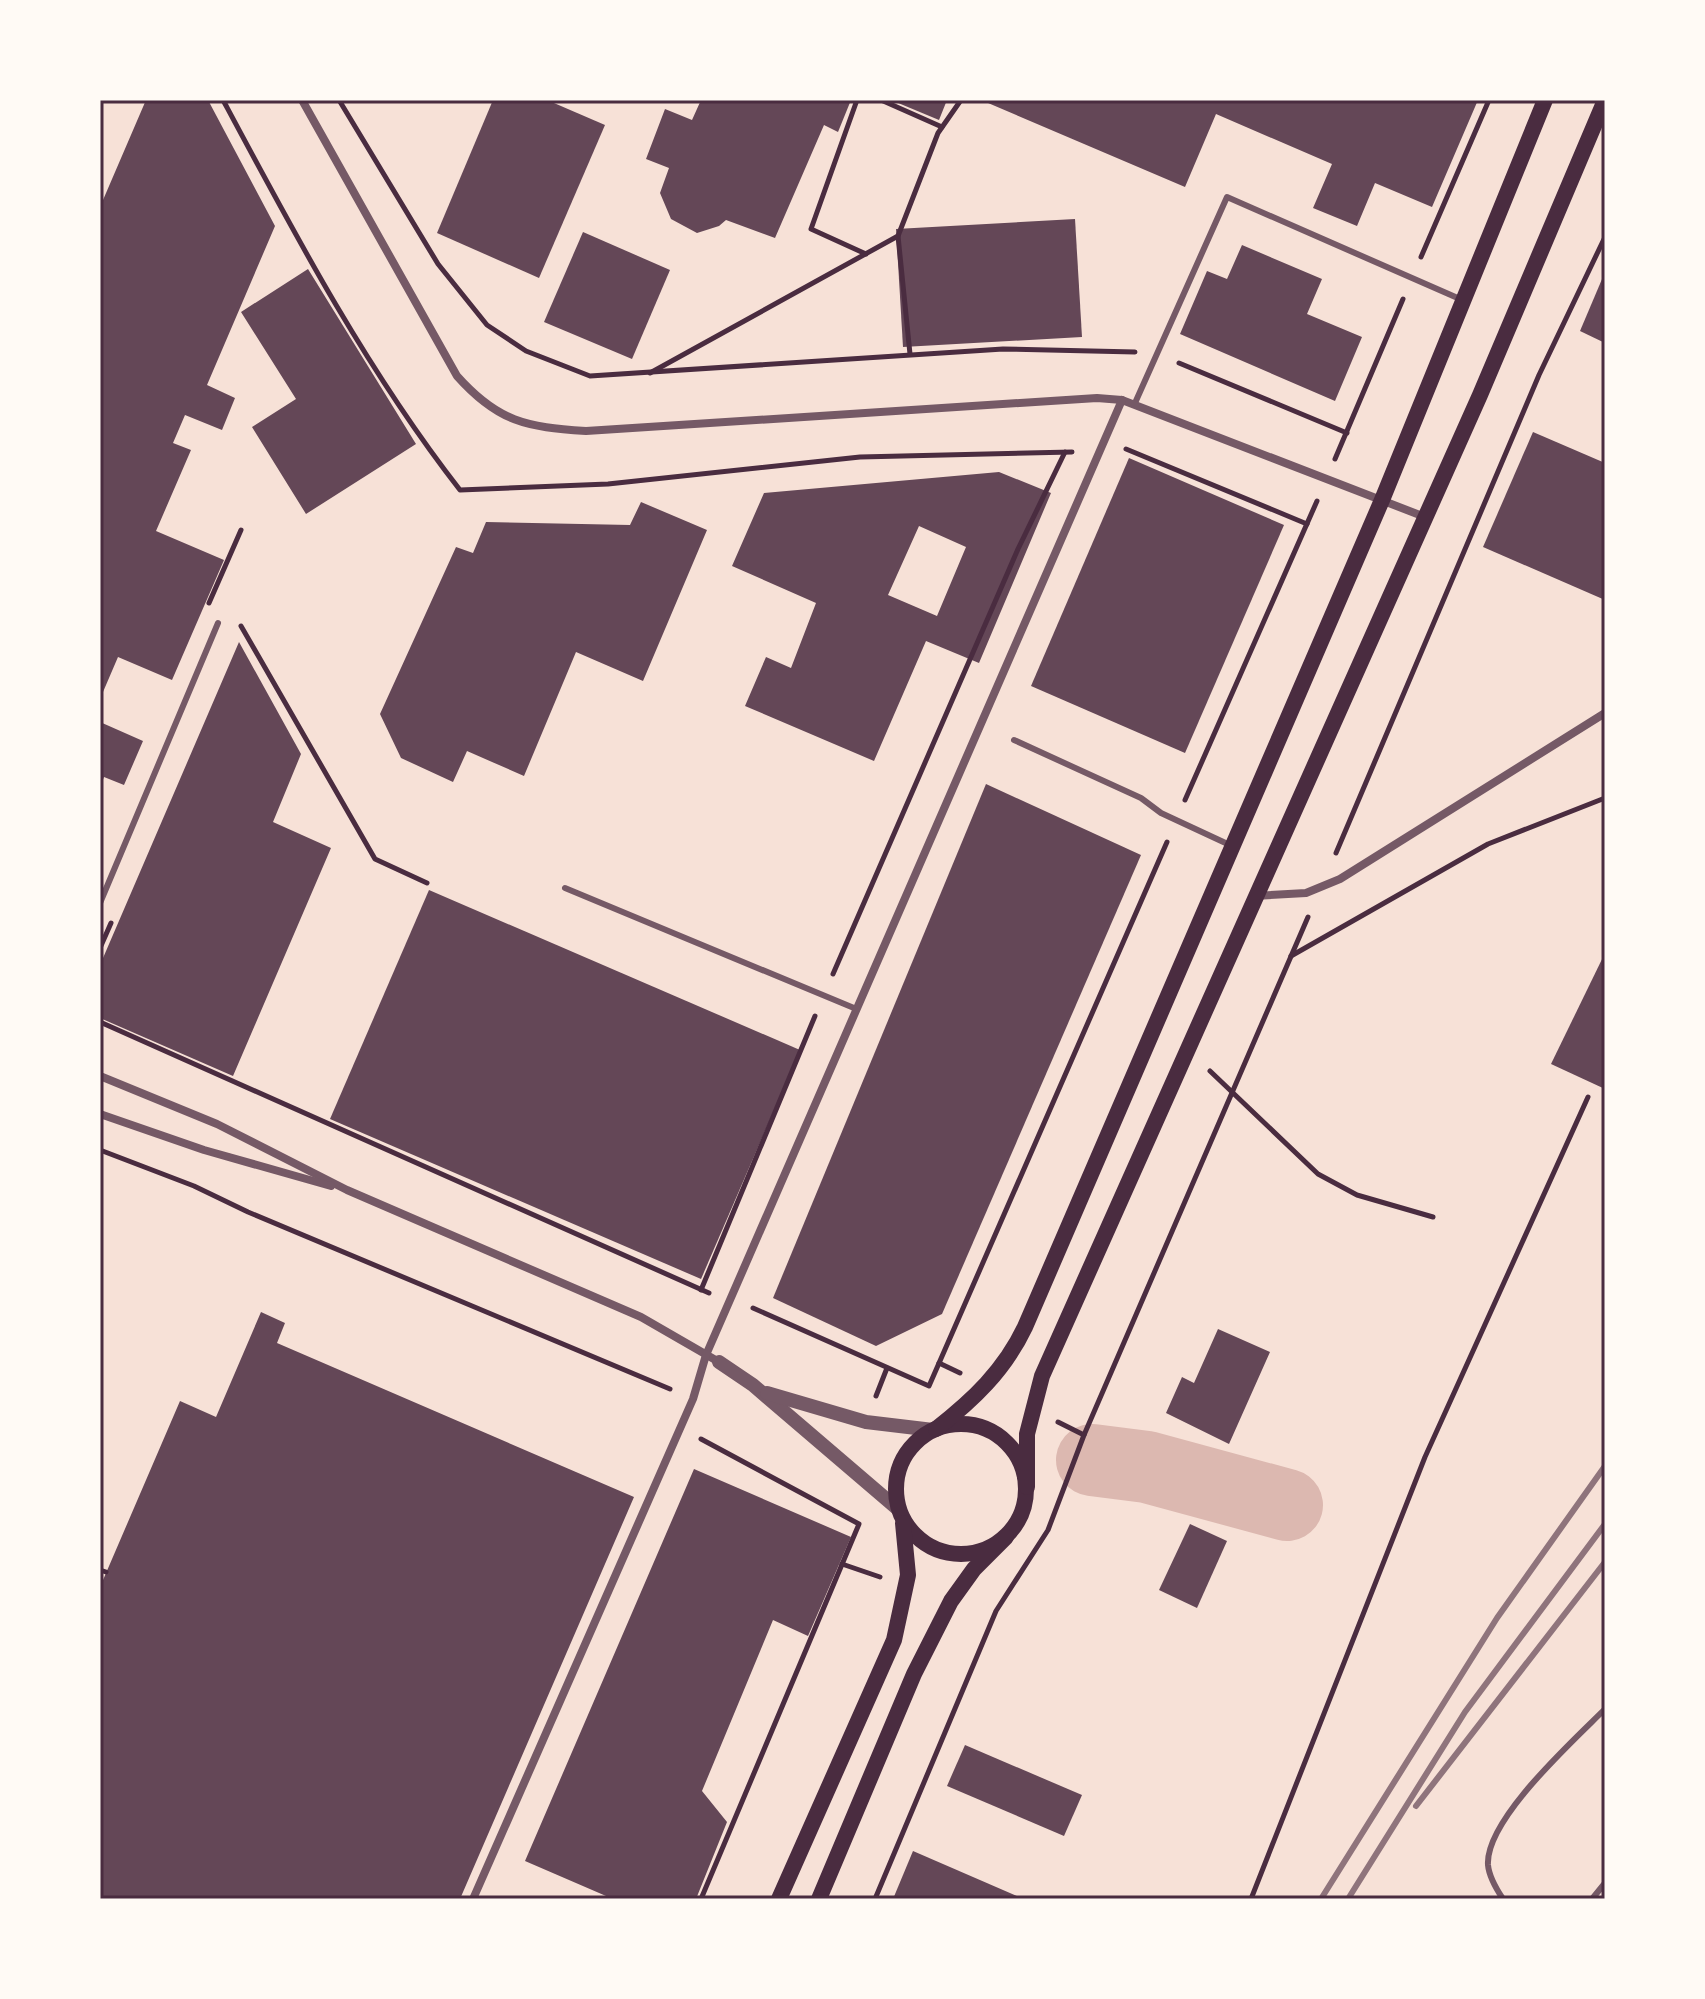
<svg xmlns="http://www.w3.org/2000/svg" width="1705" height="1999" font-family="'Work Sans',sans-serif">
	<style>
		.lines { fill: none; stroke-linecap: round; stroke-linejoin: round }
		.river { stroke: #dcb8b0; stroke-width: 72 }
		.building { fill: #644757; fill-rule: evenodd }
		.path { stroke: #4a2c40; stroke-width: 5 }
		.service { stroke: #755966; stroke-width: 6 }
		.minor { stroke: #755966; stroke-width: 8 }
		.tertiary { stroke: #755966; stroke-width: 14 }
		.secondary { stroke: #4a2c40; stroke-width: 16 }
		.rail { stroke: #8f747c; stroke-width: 6 }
		.neatline { fill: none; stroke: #4a2c40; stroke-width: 3 }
	</style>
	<rect width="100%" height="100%" fill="#f7e1d7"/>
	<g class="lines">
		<polyline class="river" points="1092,1460 1147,1467 1287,1505"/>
	</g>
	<g class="building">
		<polygon points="146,100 208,100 275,226 207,385 235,398 222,430 185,415 173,443 191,450 156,531 224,560 172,680 118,657 100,699 100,207"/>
		<polygon points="493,100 547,100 605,125 539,278 437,233"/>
		<polygon points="701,100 851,100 838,132 824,125 775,238 726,220 719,226 697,233 671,219 660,193 669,168 646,159 665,109 692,120"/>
		<polygon points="891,100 947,100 939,120"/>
		<polygon points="981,100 1478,100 1432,207 1375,183 1357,226 1313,208 1332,164 1216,114 1185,187"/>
		<polygon points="1075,219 1082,337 903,347 896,229"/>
		<polygon points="583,232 670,270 632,359 544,322"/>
		<polygon points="1242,245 1322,279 1307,314 1362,337 1335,401 1180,334 1207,271 1227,279"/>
		<polygon points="308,269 416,444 306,514 252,427 296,399 241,312"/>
		<polygon points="1605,272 1605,343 1580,331"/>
		<polygon points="1533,432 1605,463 1605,600 1483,547"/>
		<polygon points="1129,458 1284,525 1185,753 1031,686"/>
		<path d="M999 472 1051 493 979 663 926 641 874 761 745 706 766 657 791 668 816 603 732 566 764 493ZM919 526 966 547 937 616 888 595Z"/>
		<polygon points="641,502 707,530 643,681 576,652 524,776 467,751 453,782 401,758 380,714 456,547 473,553 486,522 630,525"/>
		<polygon points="239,642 301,754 273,822 331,848 233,1076 100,1018 100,965"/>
		<polygon points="100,722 143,741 124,785 104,777 100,787"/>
		<polygon points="986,784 1141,855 942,1314 876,1346 773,1298"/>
		<polygon points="429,890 800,1050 701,1279 330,1119"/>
		<polygon points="1605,953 1605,1089 1551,1064"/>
		<polygon points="261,1312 285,1323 277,1343 634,1497 460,1899 109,1899 100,1895 100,1587 180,1401 216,1417"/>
		<polygon points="1218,1329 1270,1352 1229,1444 1166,1413 1182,1377 1194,1383"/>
		<polygon points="694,1469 851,1537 808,1636 773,1620 702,1791 727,1822 696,1899 613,1899 525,1861"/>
		<polygon points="1190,1524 1227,1541 1197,1608 1159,1590"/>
		<polygon points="965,1745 1082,1795 1064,1836 947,1786"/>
		<polygon points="913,1851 1024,1899 893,1899"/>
	</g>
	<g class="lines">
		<g class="path">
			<path d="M223 100C294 233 367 371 460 490L608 484 860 457 1072 452"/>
			<polyline points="339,100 438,264 487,325 526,351 590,376 1003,349 1135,352"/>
			<polyline points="857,100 811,229 866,254"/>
			<polyline points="881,100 942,127"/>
			<polyline points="1421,257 1489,100"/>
			<polyline points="910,354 898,236 938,133 961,100"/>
			<polyline points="1179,363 1347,433"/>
			<polyline points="650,373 898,236"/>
			<polyline points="1126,449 1307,524"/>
			<polyline points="1335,459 1403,299"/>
			<polyline points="209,603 241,530"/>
			<polyline points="241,626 375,859 427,883"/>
			<polyline points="1185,800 1317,501"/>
			<polyline points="1336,853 1539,375 1605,237"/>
			<polyline points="100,948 111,923"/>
			<polyline points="1291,956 1488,844 1605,798"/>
			<polyline points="833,974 1018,549 1065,452"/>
			<polyline points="100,1022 709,1293"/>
			<polyline points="1210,1071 1318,1174 1357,1195 1433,1217"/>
			<polyline points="100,1150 194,1186 248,1212 670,1389"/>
			<polyline points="701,1290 815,1016"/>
			<polyline points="753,1308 929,1386 1167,842"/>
			<polyline points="939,1363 960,1373"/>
			<polyline points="876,1396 887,1368"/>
			<polyline points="1058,1422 1084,1435"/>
			<polyline points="842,1564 880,1577"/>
			<polyline points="100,1570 106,1572"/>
			<polyline points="701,1899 859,1524 701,1439"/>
			<polyline points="875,1899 996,1611 1048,1530 1084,1435 1308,917"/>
			<polyline points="1251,1899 1425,1457 1588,1097"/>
		</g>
		<g class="service">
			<polyline points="1135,403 1227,197 1460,299"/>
			<polyline points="1014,740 1141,798 1161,813 1232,846"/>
			<polyline points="565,888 854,1008"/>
			<polyline points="100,903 218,623"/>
			<path d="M1503 1899C1497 1890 1489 1876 1488 1865 1485 1820 1574 1740 1605 1709"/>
			<polyline points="1592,1899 1605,1883"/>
		</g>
		<g class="minor">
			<path d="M302 100 457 376C498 422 526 427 586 431L1097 398 1122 400 1425 517"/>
			<polyline points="1254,896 1306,893 1340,879 1605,713"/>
			<polyline points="100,1076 217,1124 347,1190 641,1317 719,1362"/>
			<polyline points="100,1114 204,1150 331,1186"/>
			<polyline points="473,1899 693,1399 706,1355 1122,400"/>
		</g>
		<g class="tertiary">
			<polyline points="719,1362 753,1385 899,1510"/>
			<polyline points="767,1393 866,1422 933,1430"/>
		</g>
		<g class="secondary">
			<circle cx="961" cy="1489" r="65"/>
			<path d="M936 1429C973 1400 1004 1371 1025 1327L1382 500 1545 100"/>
			<polyline points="1027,1487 1027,1434 1042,1376 1480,395 1605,100"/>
			<polyline points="779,1899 894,1640 908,1575 903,1523"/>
			<polyline points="819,1899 914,1674 951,1601 974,1569 1006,1537"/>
		</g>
		<g class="rail">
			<polyline points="1416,1806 1605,1562"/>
			<polyline points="1321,1899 1497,1618 1605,1466"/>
			<polyline points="1348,1899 1465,1712 1605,1524"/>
		</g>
	</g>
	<rect width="1705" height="1999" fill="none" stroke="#fffaf5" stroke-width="204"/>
	<rect x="102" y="102" width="1501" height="1795" class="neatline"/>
</svg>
